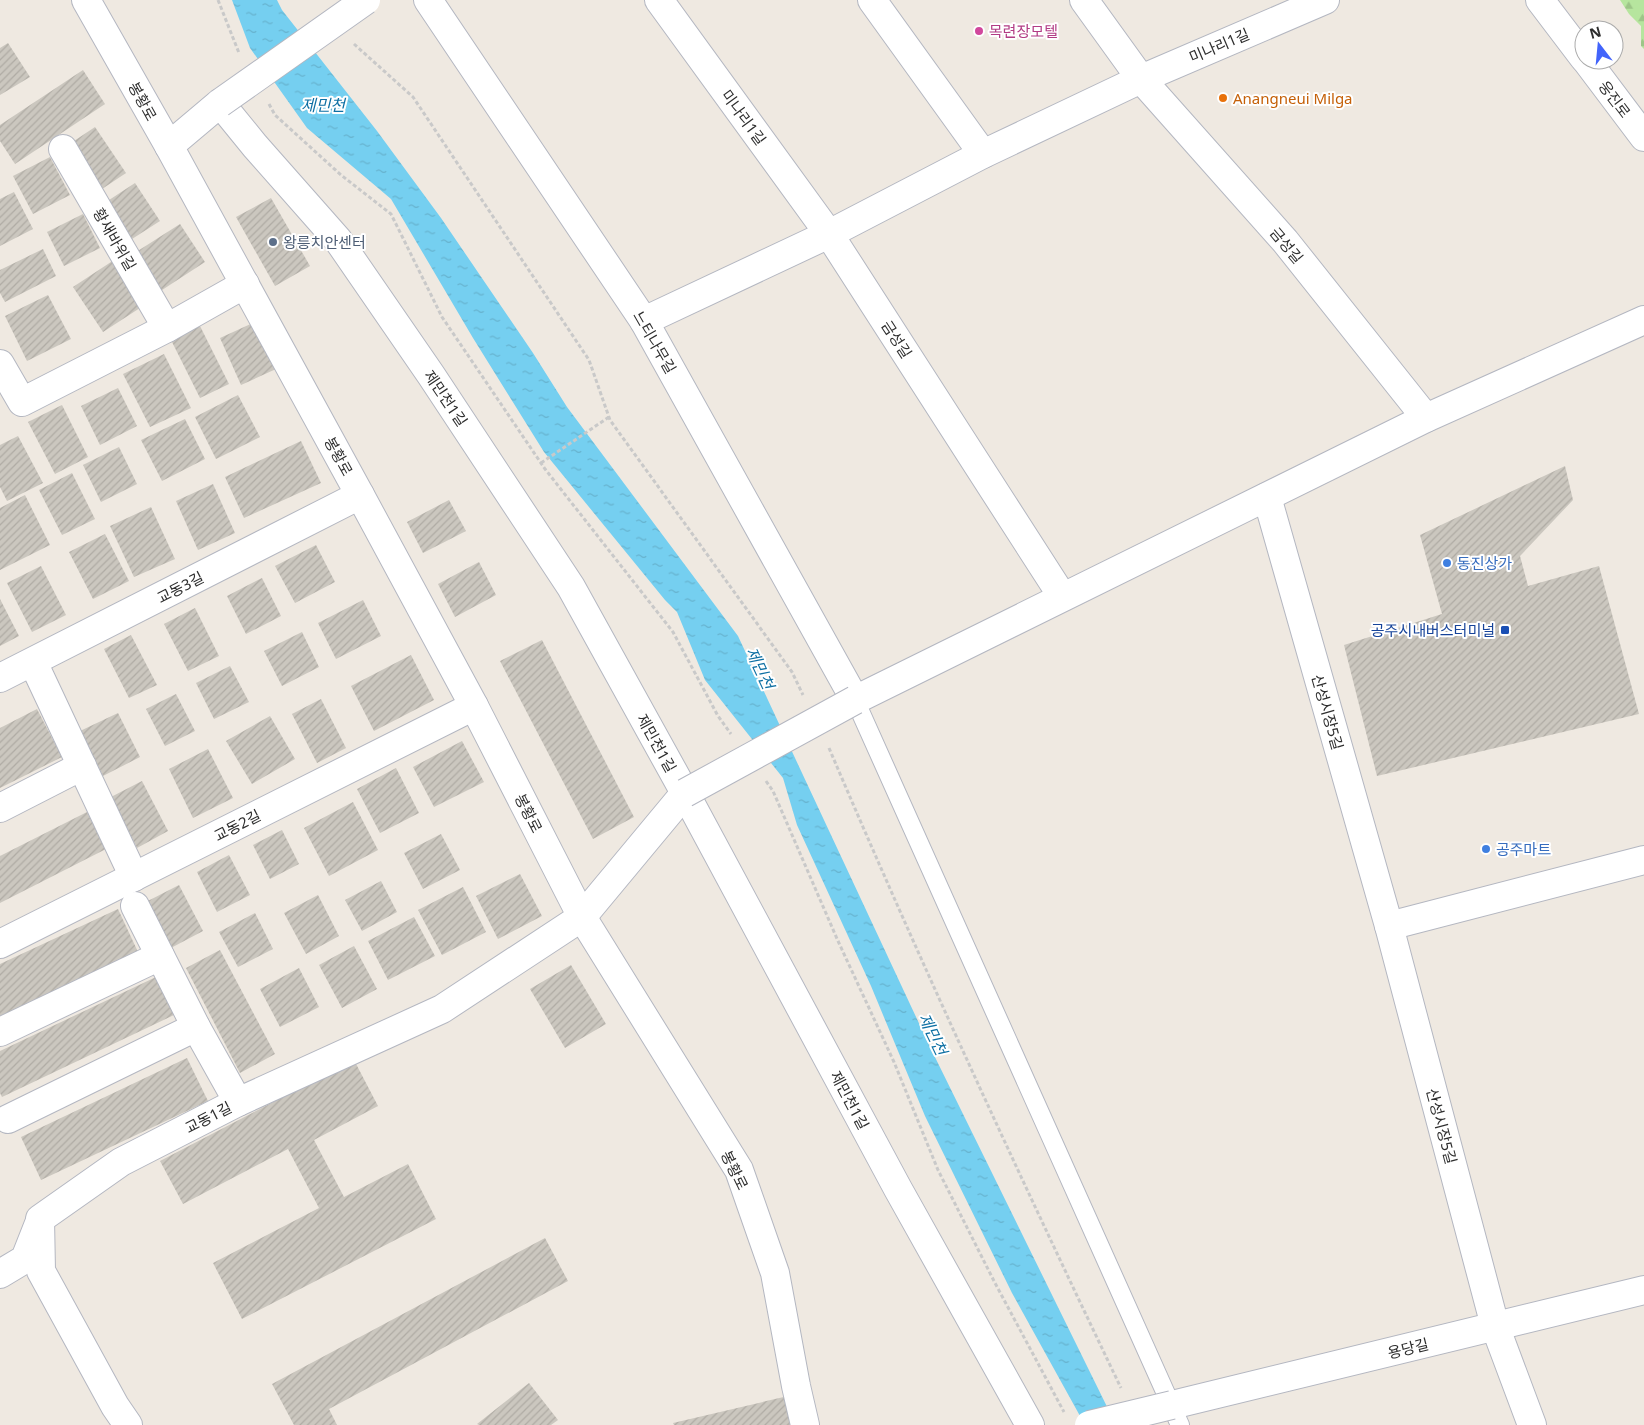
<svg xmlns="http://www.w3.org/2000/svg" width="1644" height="1425" font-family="'Noto Sans','Noto Sans KR',sans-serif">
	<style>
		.forest { fill: url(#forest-firs) }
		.water { fill: url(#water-ripples) }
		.building { fill: url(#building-hatch) }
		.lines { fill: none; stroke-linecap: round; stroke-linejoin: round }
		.service-casing { stroke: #b4b7c1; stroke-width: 20 }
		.pedestrian-casing { stroke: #b4b7c1; stroke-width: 30 }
		.minor-casing { stroke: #b4b7c1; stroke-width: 30 }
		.tertiary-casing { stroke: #b4b7c1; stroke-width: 30 }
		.secondary-casing { stroke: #b4b7c1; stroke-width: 30 }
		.path { stroke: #c9c9c9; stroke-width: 3; stroke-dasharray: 4 2.5; stroke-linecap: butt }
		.service { stroke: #fff; stroke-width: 18 }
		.pedestrian { stroke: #fff; stroke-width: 28 }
		.minor { stroke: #fff; stroke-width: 28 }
		.tertiary { stroke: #fff; stroke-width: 28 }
		.secondary { stroke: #fff; stroke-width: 28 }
		.minor-bridge-casing { stroke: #b4b7c1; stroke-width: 30; stroke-linecap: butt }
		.tertiary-bridge-casing { stroke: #b4b7c1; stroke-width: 30; stroke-linecap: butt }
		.minor-bridge { stroke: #fff; stroke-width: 28 }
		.tertiary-bridge { stroke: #fff; stroke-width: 28 }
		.hotel-dot { fill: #d1479c; stroke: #fff; stroke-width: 2 }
		.food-dot { fill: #e8710a; stroke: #fff; stroke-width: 2 }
		.service-dot { fill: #5c6f8a; stroke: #fff; stroke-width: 2 }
		.shop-dot { fill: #3f7fe0; stroke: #fff; stroke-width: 2 }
		.transit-dot { fill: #1a4fb4; stroke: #fff; stroke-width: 2 }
		.labels { text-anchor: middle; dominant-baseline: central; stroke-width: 4; stroke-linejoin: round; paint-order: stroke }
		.hotel-label { font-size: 15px; fill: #b23c85; stroke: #fff; text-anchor: start }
		.street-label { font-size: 15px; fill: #2e2e2e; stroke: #fff }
		.food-label { font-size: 15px; fill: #c56008; stroke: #fff; text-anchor: start }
		.service-label { font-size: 15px; fill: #4e5e75; stroke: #fff; text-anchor: start }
		.shop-label { font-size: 15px; fill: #366cbe; stroke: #fff; text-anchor: start }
		.transit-label { font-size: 15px; fill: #164399; stroke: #fff; text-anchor: end }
		.water-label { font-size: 16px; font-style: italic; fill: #0d6fa3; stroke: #fff }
	</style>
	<defs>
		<pattern id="forest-firs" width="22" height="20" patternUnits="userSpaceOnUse" patternTransform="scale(1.25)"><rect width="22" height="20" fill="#b6e59e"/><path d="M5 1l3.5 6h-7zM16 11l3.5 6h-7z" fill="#9dc588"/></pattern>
		<pattern id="water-ripples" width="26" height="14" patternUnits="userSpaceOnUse" patternTransform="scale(1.25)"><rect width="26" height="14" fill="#75cff0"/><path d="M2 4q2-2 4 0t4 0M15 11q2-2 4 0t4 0" fill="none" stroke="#66b2ce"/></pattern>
		<pattern id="building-hatch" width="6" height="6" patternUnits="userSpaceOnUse" patternTransform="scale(1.25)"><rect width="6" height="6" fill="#cbc7bf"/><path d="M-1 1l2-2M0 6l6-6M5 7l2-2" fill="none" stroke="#afaba4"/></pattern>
	</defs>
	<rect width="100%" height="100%" fill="#efe9e1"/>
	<polygon class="forest" points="1620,0 1644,0 1644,49 1641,46 1641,26 1629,14"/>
	<polygon class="water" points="232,0 277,0 282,10 377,131 441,218 533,353 567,407 738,636 931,1049 1116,1425 1085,1425 1012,1293 925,1116 871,986 797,825 783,778 705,680 677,612 665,600 544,452 473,338 391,199 307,128 250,48"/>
	<g class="building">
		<polygon points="8,43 30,77 0,95 0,48"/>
		<polygon points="83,70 105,104 15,164 0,141 0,125"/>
		<polygon points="95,127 126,173 102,189 71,143"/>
		<polygon points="50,157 70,195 33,214 13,176"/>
		<polygon points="135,183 160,221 132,239 106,202"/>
		<polygon points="14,192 33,229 0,246 0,199"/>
		<polygon points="271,198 310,266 275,286 236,217"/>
		<polygon points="83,214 100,248 64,266 47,232"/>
		<polygon points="180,224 205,262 159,292 133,254"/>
		<polygon points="43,249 56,276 5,302 0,293 0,270"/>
		<polygon points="114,260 143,306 103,332 73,287"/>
		<polygon points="48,295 71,339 27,361 5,316"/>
		<polygon points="255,322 276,369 241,385 220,338"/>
		<polygon points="200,326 229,384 200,398 171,340"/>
		<polygon points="164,354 191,408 150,427 123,374"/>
		<polygon points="118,388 137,426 100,445 81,406"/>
		<polygon points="238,395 260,437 216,459 195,417"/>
		<polygon points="62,405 88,457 55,474 28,422"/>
		<polygon points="185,419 205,459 162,481 141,440"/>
		<polygon points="18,436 43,483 7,501 0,487 0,445"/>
		<polygon points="301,441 321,483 244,518 225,477"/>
		<polygon points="119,447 137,484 101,502 83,465"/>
		<polygon points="1565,466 1573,500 1520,556 1528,586 1599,566 1639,714 1377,776 1344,645 1442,614 1420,535"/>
		<polygon points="72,473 95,519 62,535 39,490"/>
		<polygon points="213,484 235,533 198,550 176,501"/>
		<polygon points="25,495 50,545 0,570 0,508"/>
		<polygon points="449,500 466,531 423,553 407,522"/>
		<polygon points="151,507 175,559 134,577 110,526"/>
		<polygon points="105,534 129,581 93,599 69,552"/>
		<polygon points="316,545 335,582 295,603 275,566"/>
		<polygon points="479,562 496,595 455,617 438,584"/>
		<polygon points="41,566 66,615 32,632 7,583"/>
		<polygon points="262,578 281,616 246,634 227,596"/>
		<polygon points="0,599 19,636 0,646"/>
		<polygon points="363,600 381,636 336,659 318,623"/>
		<polygon points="195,608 219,656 188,671 164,624"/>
		<polygon points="302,632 319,667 282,686 264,651"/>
		<polygon points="131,635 157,685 129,698 104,649"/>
		<polygon points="542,640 634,817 593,839 500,661"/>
		<polygon points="411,655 434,700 374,731 351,686"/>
		<polygon points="230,666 249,702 214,719 196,683"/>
		<polygon points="176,694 195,731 165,746 146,709"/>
		<polygon points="321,699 346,748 317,763 292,714"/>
		<polygon points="37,709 62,757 0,788 0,728"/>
		<polygon points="118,713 140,757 103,776 80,731"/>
		<polygon points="270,716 295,759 252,784 226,741"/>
		<polygon points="462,741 484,782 434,807 413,767"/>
		<polygon points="208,749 233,798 193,818 169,769"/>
		<polygon points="396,768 419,813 380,833 357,789"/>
		<polygon points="142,781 168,831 137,848 111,797"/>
		<polygon points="353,802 378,850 329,876 304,828"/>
		<polygon points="87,812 106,849 0,903 0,856"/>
		<polygon points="282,830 299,864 270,879 253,845"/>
		<polygon points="441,834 460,870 423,889 404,853"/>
		<polygon points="229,855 250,895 217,912 197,872"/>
		<polygon points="520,874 542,916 498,939 476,896"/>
		<polygon points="381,881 397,912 362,931 345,900"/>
		<polygon points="179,885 203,931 169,949 144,903"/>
		<polygon points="463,887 486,932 442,955 418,910"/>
		<polygon points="318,895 339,936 306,954 284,913"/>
		<polygon points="118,909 138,952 0,1017 0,964"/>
		<polygon points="255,913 273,949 238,967 219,932"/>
		<polygon points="414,917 435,956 388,980 368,941"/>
		<polygon points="354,946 377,989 342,1008 319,965"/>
		<polygon points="220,950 275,1054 240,1073 186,968"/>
		<polygon points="571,965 606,1024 565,1048 530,989"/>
		<polygon points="299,968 319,1007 280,1027 260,989"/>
		<polygon points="156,977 174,1015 2,1097 0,1093 0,1051"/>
		<polygon points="187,1058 208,1101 41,1180 21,1137"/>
		<polygon points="354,1060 378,1106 314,1140 344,1197 408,1164 436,1219 242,1319 213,1263 319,1208 288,1149 183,1204 160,1161"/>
		<polygon points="545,1238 568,1281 329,1409 337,1425 294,1425 272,1384"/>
		<polygon points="529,1383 558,1420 551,1425 479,1425 477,1424"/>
		<polygon points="788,1396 795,1425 674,1425 673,1423"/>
	</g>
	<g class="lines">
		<defs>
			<polyline id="service" points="855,700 1180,1425"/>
			<g id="pedestrian">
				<polyline points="0,1274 25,1259 40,1221"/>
				<polyline points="1495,1326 1532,1425"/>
			</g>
			<g id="minor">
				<polyline points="428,0 644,321 855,700 1426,418 1644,320"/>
				<polyline points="659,0 829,234 1062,596"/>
				<polyline points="872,0 983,154"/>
				<polyline points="1084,0 1141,79 1285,241 1426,418"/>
				<polyline points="169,146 220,103 255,146 338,240 431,375 571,587 685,793 898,1189 1030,1425"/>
				<polyline points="63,149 167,328"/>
				<polyline points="644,321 829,234 983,154 1141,79 1325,0"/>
				<polyline points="0,364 22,402 167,328 245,284"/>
				<polyline points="1267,497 1389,926 1495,1326"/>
				<polyline points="33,662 134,877"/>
				<polyline points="0,678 360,495"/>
				<polyline points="0,808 82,766"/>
				<polyline points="135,906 196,1027 238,1102"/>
				<polyline points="1389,926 1644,860"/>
				<polyline points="0,944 474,706"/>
				<polyline points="0,1032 160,956"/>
				<polyline points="8,1119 196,1027"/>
				<polyline points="128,1425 115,1406 41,1271 40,1219 121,1162 238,1102 442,1009 582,917 685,793"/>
			</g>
			<polyline id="tertiary" points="1172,1405 1644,1290"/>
			<g id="secondary">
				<polyline points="86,0 169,146 360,495 474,706 582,917 739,1170 775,1273 796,1386 805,1425"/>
				<polyline points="1540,0 1584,58"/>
				<polyline points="1586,60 1644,137"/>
			</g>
		</defs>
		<use href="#service" class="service-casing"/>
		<use href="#pedestrian" class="pedestrian-casing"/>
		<use href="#minor" class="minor-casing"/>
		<use href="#tertiary" class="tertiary-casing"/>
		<use href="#secondary" class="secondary-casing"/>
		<g class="path">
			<polyline points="218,0 239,53"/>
			<polyline points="354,44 413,97 589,360 610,420 792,672 803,695"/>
			<polyline points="269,104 275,115 341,175 391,214 442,317 545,469 673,632 718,716 731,734"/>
			<polyline points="541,463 609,417"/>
			<path d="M829 748C921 964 1020 1177 1121 1388"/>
			<polyline points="766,781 773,791 838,941 894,1062 938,1170 995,1283 1064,1412"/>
		</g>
		<use href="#service" class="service"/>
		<use href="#pedestrian" class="pedestrian"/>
		<use href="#minor" class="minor"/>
		<use href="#tertiary" class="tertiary"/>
		<use href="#secondary" class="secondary"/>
		<defs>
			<g id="minor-bridge">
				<polyline points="220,103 366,0"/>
				<polyline points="685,793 855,700"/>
			</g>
			<polyline id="tertiary-bridge" points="1089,1425 1172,1405"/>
		</defs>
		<use href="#minor-bridge" class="minor-bridge-casing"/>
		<use href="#tertiary-bridge" class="tertiary-bridge-casing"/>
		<use href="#minor-bridge" class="minor-bridge"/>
		<use href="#tertiary-bridge" class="tertiary-bridge"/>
	</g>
	<circle class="hotel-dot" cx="979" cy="31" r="5"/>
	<circle class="food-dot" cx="1223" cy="98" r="5"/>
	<circle class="service-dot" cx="273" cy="242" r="5"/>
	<g class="shop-dot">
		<circle cx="1447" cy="563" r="5"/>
		<circle cx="1486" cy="849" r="5"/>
	</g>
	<rect class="transit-dot" x="1500" y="625" width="10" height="10" rx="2.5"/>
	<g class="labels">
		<g class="hotel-label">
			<text x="989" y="31">목련장모텔</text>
		</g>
		<g class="street-label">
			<text transform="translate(1219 45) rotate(-23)">미나리1길</text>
			<text transform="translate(1615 99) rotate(53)">웅진로</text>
			<text transform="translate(143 101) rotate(61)">봉황로</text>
			<text transform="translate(744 117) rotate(54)">미나리1길</text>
			<text transform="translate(115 239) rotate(60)">황새바위길</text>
			<text transform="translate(1287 245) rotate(50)">금성길</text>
			<text transform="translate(897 339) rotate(57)">금성길</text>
			<text transform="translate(655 342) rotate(60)">느티나무길</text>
			<text transform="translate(446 398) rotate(56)">제민천1길</text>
			<text transform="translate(339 456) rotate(61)">봉황로</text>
			<text transform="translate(180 587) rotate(-27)">교동3길</text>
			<text transform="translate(1328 712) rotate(74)">산성시장5길</text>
			<text transform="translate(657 743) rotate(61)">제민천1길</text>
			<text transform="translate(529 813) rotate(63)">봉황로</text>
			<text transform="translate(237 825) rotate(-27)">교동2길</text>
			<text transform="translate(850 1100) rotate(62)">제민천1길</text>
			<text transform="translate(208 1117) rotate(-27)">교동1길</text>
			<text transform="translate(1442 1126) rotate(75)">산성시장5길</text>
			<text transform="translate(735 1170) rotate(64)">봉황로</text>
			<text transform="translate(1408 1348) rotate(-14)">용당길</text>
		</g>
		<g class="food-label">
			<text x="1233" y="98">Anangneui Milga</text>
		</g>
		<g class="service-label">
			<text x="283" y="242">왕릉치안센터</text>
		</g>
		<g class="shop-label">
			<text x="1457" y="563">동진상가</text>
			<text x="1496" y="849">공주마트</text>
		</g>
		<g class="transit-label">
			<text x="1495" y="630">공주시내버스터미널</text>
		</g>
		<g class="water-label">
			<text x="323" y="105">제민천</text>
			<text transform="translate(760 668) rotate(65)">제민천</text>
			<text transform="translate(933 1034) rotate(64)">제민천</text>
		</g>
	</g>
	<g transform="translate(1599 45) rotate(344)"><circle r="24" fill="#ffffff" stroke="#ababab"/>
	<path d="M0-4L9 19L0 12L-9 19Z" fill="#4264fb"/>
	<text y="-8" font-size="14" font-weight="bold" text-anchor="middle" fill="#2e2e2e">N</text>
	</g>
</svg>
